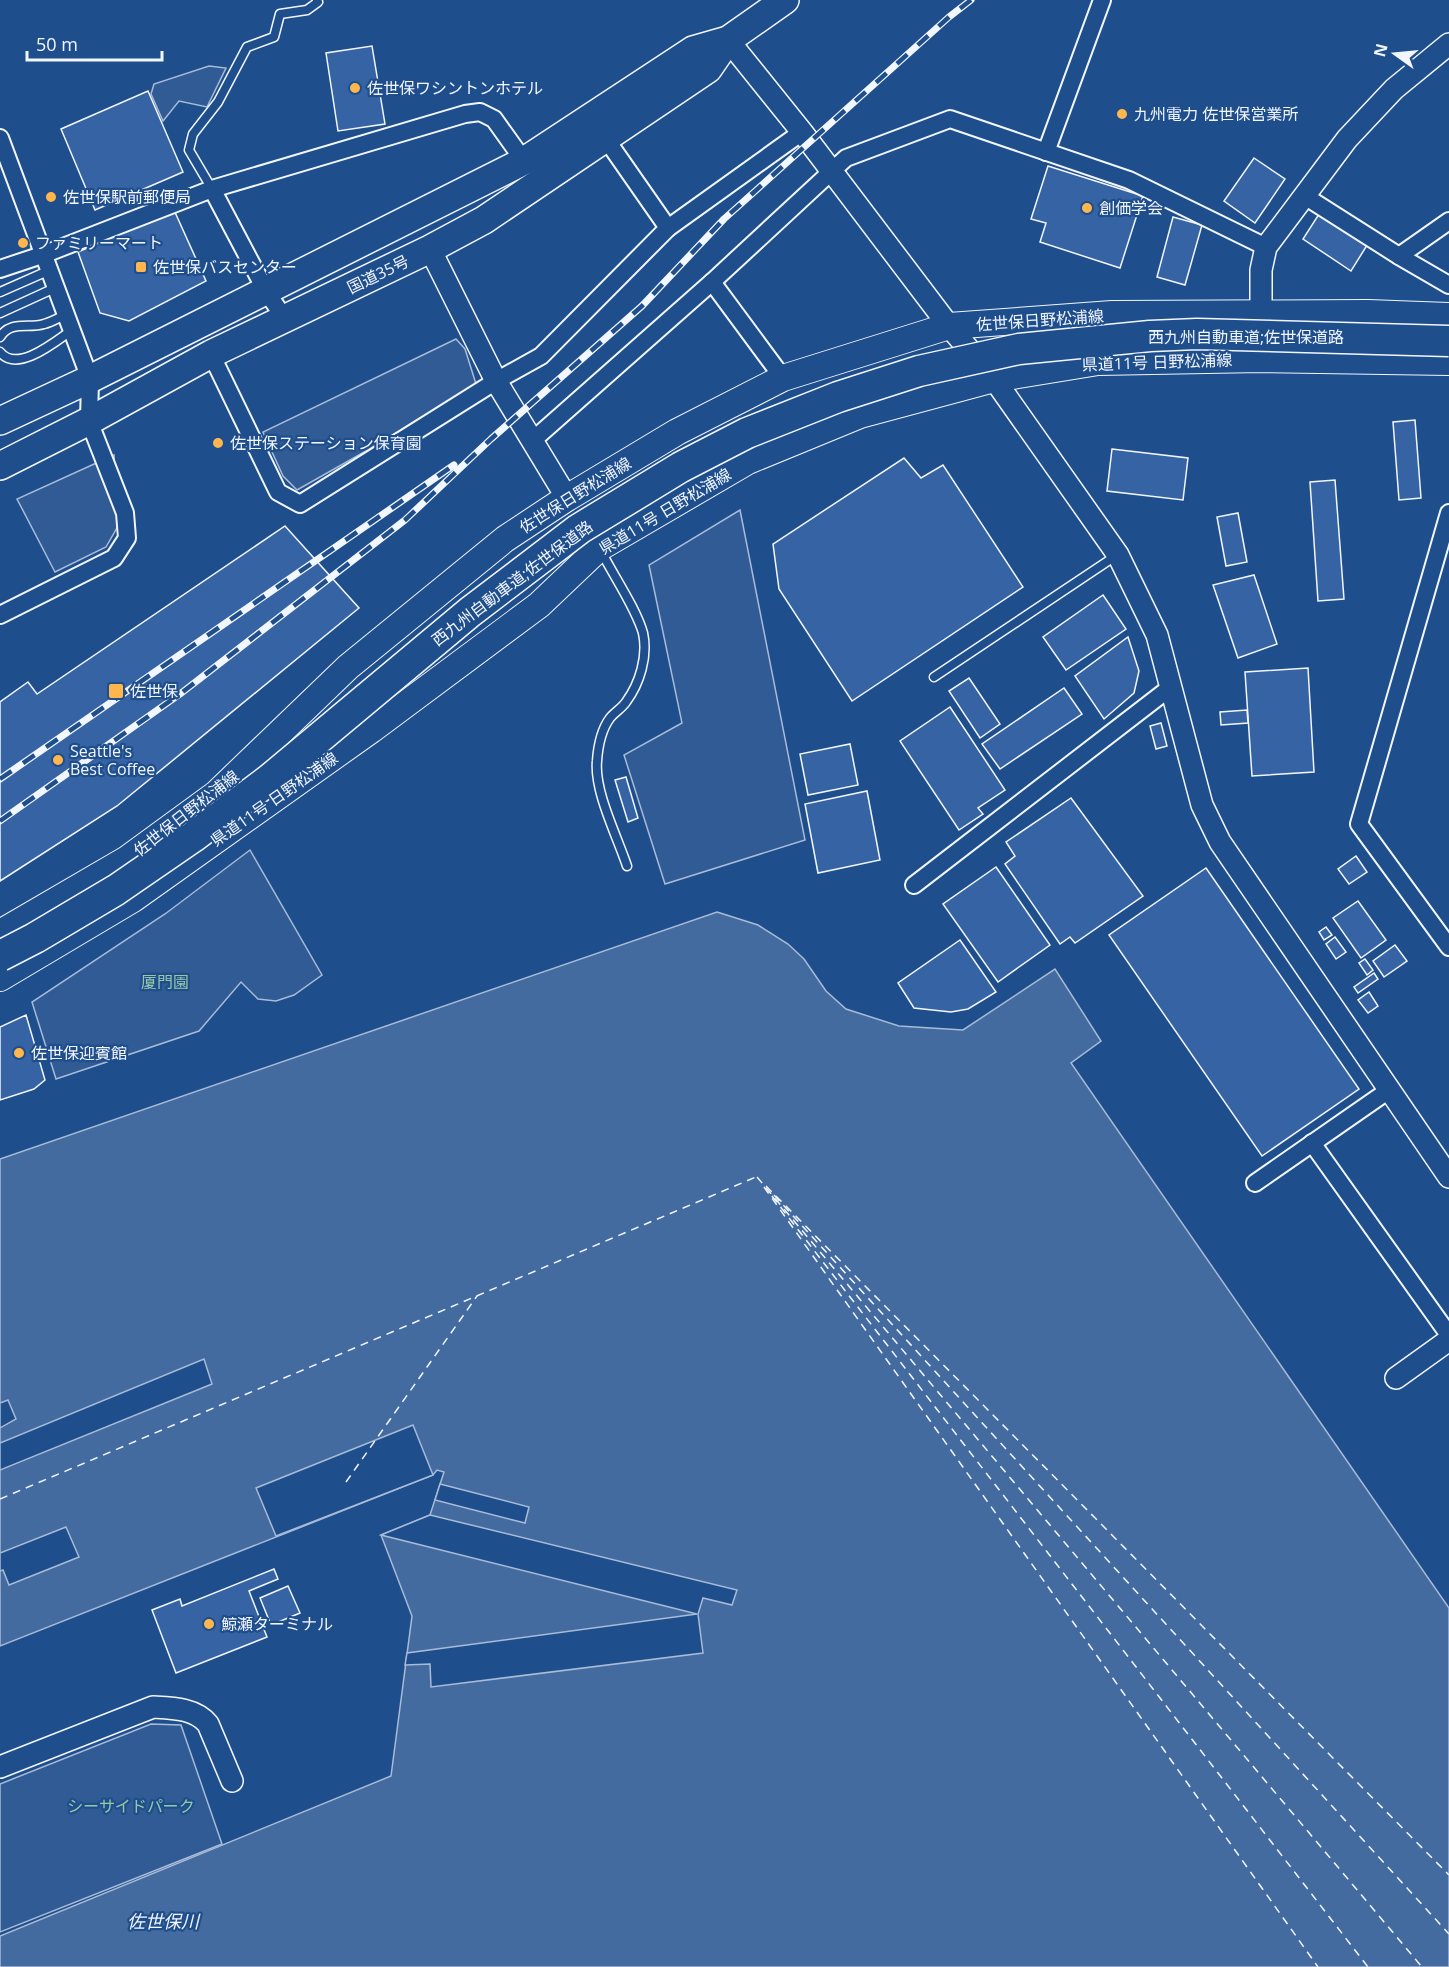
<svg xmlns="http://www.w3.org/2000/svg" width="1449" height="1967" font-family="'Open Sans','Noto Sans JP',sans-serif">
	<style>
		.built { fill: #305b95; stroke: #a8bbd7; stroke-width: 1.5 }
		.water { fill: #446ba0; stroke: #a8bbd7; stroke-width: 1.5 }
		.pier { fill: #1f4e8c; stroke: #a8bbd7; stroke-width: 1.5 }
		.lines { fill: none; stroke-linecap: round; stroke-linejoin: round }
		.ferry { stroke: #f2f6ff; stroke-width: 1.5; stroke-dasharray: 8 6; stroke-linecap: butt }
		.building { fill: #3563a3; stroke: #f2f6ff; stroke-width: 1.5 }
		.service-casing { stroke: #f2f6ff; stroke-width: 11 }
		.minor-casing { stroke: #f2f6ff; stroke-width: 20 }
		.tertiary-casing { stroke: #f2f6ff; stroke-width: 24 }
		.primary-casing { stroke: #f2f6ff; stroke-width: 28 }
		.trunk-casing { stroke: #f2f6ff; stroke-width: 30 }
		.service { stroke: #1f4e8c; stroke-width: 8 }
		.minor { stroke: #1f4e8c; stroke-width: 16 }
		.tertiary { stroke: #1f4e8c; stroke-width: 21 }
		.primary { stroke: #1f4e8c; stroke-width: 26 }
		.trunk { stroke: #1f4e8c; stroke-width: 27 }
		.rail-casing { stroke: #f2f6ff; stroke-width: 7 }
		.rail { stroke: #1f4e8c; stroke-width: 4.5; stroke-dasharray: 14; stroke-linecap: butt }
		.motorway-bridge-casing { stroke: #f2f6ff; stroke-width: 33; stroke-linecap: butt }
		.motorway-bridge { stroke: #1f4e8c; stroke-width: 30 }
		.poi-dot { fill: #ffb74d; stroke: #1f4e8c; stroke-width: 2 }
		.labels { text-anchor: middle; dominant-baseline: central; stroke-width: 4.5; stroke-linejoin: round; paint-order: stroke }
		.poi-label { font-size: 16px; fill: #f2f6ff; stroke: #1f4e8c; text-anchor: start }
		.street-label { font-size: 16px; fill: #f2f6ff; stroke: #1f4e8c }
		.park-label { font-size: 16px; fill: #97c8a6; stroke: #1f4e8c }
		.water-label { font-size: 18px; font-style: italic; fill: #f2f6ff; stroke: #1f4e8c }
	</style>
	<rect width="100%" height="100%" fill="#1f4e8c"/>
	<g class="built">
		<polygon points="209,66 226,68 207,107 179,101 163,121 151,94 154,84"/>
		<polygon points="456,339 465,349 476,384 373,447 297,490 283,476 263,432"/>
		<polygon points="114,455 118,526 106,547 55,572 17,499"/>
		<polygon points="740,510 805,840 665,884 624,755 682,723 649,565"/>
		<polygon points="250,850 322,975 294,995 276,1001 258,999 241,982 199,1031 56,1079 32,1002 165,914"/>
		<polygon points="151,1724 181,1725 222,1844 0,1932 0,1784"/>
	</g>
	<polygon class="water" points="717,912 758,925 788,944 804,959 826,991 846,1009 899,1026 963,1030 1055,969 1101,1041 1071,1063 1449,1608 1449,1967 0,1967 0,1936 391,1776 412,1616 381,1535 430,1515 444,1472 437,1470 433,1475 0,1646 0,1159"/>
	<g class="pier">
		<polygon points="204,1359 212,1384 0,1470 0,1443"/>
		<polygon points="8,1400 16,1419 0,1428 0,1403"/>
		<polygon points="413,1425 433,1475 276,1536 256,1488"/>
		<polygon points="440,1484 529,1507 525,1523 435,1500"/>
		<polygon points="430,1515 737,1590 732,1605 703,1598 698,1614 703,1653 431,1687 430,1664 405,1665 407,1653 697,1614 381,1535"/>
		<polygon points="66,1527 79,1557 9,1585 3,1570 0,1571 0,1553"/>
	</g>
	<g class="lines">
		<g class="ferry">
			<polyline points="757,1177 1422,1967"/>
			<polyline points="766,1186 1449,1875"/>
			<polyline points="764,1187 1318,1967"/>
			<polyline points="774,1195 1449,1934"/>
			<polyline points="772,1196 1368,1967"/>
			<polyline points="346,1482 477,1296"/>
			<polyline points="0,1499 756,1177"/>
		</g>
	</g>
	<g class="building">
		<polygon points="372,46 385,124 338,131 326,53"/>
		<polygon points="148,91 183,172 95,210 61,129"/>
		<polygon points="1254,158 1285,179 1255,223 1224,201"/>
		<polygon points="1048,166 1143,196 1120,268 1040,242 1046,223 1031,219"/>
		<polygon points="174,210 206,281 129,321 100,313 78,252"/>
		<polygon points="1321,211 1369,242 1351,271 1303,239"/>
		<polygon points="1173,217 1202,225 1185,285 1157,277"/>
		<polygon points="1415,420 1421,498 1399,500 1393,422"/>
		<polygon points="1112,449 1188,458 1183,500 1107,491"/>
		<polygon points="904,458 921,478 943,465 1023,587 852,701 779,589 773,544"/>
		<polygon points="1335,480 1344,599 1318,601 1310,482"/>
		<polygon points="1238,513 1247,562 1226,566 1217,517"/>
		<polygon points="285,526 359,608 117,806 0,881 0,702 28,682 37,694"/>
		<polygon points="1254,575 1277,644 1238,658 1213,585"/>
		<polygon points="1103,595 1126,629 1066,670 1043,637"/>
		<polygon points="1128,637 1139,671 1134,693 1104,719 1075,676"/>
		<polygon points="1308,668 1314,772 1252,776 1245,672"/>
		<polygon points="969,678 1000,724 980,738 949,691"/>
		<polygon points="1064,688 1082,714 1000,769 982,744"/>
		<polygon points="950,707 1005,790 978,808 983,814 959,830 900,741"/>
		<polygon points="1247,710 1248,723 1221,725 1220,712"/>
		<polygon points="1161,723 1167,746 1156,749 1150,726"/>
		<polygon points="850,744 858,785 808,795 800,754"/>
		<polygon points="626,777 638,818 628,822 615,780"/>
		<polygon points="867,791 880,860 818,873 805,804"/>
		<polygon points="1071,798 1143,896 1075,943 1070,937 1060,944 1005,864 1015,856 1006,842"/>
		<polygon points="1356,856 1367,872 1349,884 1338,869"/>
		<polygon points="996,867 1050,945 998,982 943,904"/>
		<polygon points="1206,868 1359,1089 1262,1156 1109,935"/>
		<polygon points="1358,901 1386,940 1361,958 1333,918"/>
		<polygon points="1326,927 1332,935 1324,940 1319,932"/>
		<polygon points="1335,937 1346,952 1336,959 1326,944"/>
		<polygon points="960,940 996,992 968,1009 951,1012 914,1008 898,983"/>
		<polygon points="1395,945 1407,961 1384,977 1373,961"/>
		<polygon points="1365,959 1373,970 1367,975 1359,963"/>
		<polygon points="1374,973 1378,979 1358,993 1354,987"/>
		<polygon points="1369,992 1378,1006 1368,1013 1358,1000"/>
		<polygon points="26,1015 45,1080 34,1089 0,1100 0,1027"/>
		<polygon points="274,1569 278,1579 249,1591 267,1637 176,1673 152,1610 180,1599 182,1606"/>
		<polygon points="288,1586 300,1613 271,1625 260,1598"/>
	</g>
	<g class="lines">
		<defs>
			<g id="service">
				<polyline points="212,189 189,150 193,134 218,102 247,47 274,37 280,14 307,10 318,2 317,0"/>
				<polyline points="0,292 50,270"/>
				<polyline points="0,313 57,287"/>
				<path d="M0 337C11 320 28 329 44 324 52 322 60 317 67 314"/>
				<path d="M0 352C17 374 56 341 72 330"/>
				<path d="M601 551C613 575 636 608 643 633 648 656 640 683 626 702 622 708 615 712 610 718 601 730 598 747 597 761 594 791 617 836 627 866"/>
				<polyline points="934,677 1117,555"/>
			</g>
			<g id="minor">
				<polyline points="0,138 90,379 89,421 125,513 127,538 114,558 0,615"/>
				<polyline points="1046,152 1102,0"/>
				<polyline points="212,189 266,291 285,319"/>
				<polyline points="1303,195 1399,256 1449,285"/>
				<polyline points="668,228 802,132"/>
				<polyline points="1399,256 1449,221"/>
				<polyline points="0,269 45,254 212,189 465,114 480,112 494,119 524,161"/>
				<polyline points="712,282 783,378"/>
				<polyline points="211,354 278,492 300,504 496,381 541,356 668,228 606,139"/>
				<polyline points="532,441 712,282 846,158 950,119 1129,180 1266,247"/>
				<polyline points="1449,513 1359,824 1449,947"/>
				<polyline points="914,885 1171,687"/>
				<polyline points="1312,1143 1449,1335"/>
				<polyline points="1255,1183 1389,1090"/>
			</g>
			<g id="tertiary">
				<polyline points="728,40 802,132 949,326 994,379 1118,555 1157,635 1202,805 1220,842 1449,1177"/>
				<polyline points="430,249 496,381 567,498"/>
				<polyline points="1261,328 1261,270 1266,247 1347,139 1394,89 1449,44"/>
				<polyline points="1396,1378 1449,1340"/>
				<path d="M0 1767 153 1707C172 1708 195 1708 208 1724L232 1781"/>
			</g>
			<g id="primary">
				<polyline points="0,933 127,859 216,794 348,667 505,539 567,498 677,432 783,378 949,326 1112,314 1368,313 1449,316"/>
				<polyline points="0,978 133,899 371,730 539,605 599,548 748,461 860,415 994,379 1098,362 1261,359 1449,362"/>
			</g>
			<g id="trunk">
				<polyline points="0,421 90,379 524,161 693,50 728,40 785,0"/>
				<polyline points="0,466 89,421 211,354 430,249 484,220 708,69 728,40"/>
			</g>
		</defs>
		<use href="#service" class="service-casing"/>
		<use href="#minor" class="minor-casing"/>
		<use href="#tertiary" class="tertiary-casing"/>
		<use href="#primary" class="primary-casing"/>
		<use href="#trunk" class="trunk-casing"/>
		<use href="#service" class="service"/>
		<use href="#minor" class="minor"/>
		<use href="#tertiary" class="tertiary"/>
		<use href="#primary" class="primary"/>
		<use href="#trunk" class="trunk"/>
		<defs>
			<g id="rail">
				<polyline points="0,779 454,465"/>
				<polyline points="0,821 180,694 405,520 491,439 642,306 724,219 949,17 971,0"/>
			</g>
		</defs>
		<use href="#rail" class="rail-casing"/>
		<use href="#rail" class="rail"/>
		<defs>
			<polyline id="motorway-bridge" points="0,956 35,938 116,890 193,837 270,779 470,612 579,529 681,467 747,433 838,397 919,371 1019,349 1150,336 1197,334 1449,341"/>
		</defs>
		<use href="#motorway-bridge" class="motorway-bridge-casing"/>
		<use href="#motorway-bridge" class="motorway-bridge"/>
	</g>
	<g class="poi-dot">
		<circle cx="355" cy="88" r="6"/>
		<circle cx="1122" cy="114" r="6"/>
		<circle cx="51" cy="197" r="6"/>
		<circle cx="1087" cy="208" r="6"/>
		<circle cx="23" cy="243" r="6"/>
		<rect x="135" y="261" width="12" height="12" rx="3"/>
		<circle cx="218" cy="443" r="6"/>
		<rect x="108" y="683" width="16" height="16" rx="3"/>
		<circle cx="58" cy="760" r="6"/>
		<circle cx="19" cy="1053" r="6"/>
		<circle cx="209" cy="1624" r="6"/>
	</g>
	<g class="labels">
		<g class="poi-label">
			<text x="367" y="88">佐世保ワシントンホテル</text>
			<text x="1134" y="114">九州電力 佐世保営業所</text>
			<text x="63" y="197">佐世保駅前郵便局</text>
			<text x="1099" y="208">創価学会</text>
			<text x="35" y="243">ファミリーマート</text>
			<text x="153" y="267">佐世保バスセンター</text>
			<text x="230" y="443">佐世保ステーション保育園</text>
			<text x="130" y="691">佐世保</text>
			<text x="70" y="751">Seattle's<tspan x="70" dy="18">Best Coffee</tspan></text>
			<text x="31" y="1053">佐世保迎賓館</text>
			<text x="221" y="1624">鯨瀬ターミナル</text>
		</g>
		<g class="street-label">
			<text transform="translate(378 274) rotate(-26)">国道35号</text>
			<text transform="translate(1040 320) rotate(-4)">佐世保日野松浦線</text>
			<text x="1246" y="337">西九州自動車道;佐世保道路</text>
			<text transform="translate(1157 362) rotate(-2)">県道11号 日野松浦線</text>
			<text transform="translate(575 495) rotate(-32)">佐世保日野松浦線</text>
			<text transform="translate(665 511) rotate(-31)">県道11号 日野松浦線</text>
			<text transform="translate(512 583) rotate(-37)">西九州自動車道;佐世保道路</text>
			<text transform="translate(274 799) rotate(-35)">県道11号 日野松浦線</text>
			<text transform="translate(186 813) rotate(-38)">佐世保日野松浦線</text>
		</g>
		<g class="park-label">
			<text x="165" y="982">厦門園</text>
			<text x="131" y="1806">シーサイドパーク</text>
		</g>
		<g class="water-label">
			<text x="163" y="1921">佐世保川</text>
		</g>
	</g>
	<g transform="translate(1395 54) rotate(285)" stroke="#1f4e8c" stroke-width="4.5" paint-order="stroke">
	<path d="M0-4.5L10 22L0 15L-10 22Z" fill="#f2f6ff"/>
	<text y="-9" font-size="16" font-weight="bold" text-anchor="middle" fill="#f2f6ff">N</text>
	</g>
	<path d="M27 51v9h135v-9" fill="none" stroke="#f2f6ff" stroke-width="3"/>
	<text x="36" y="51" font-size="18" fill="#f2f6ff" stroke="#1f4e8c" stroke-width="4.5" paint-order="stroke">50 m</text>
</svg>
